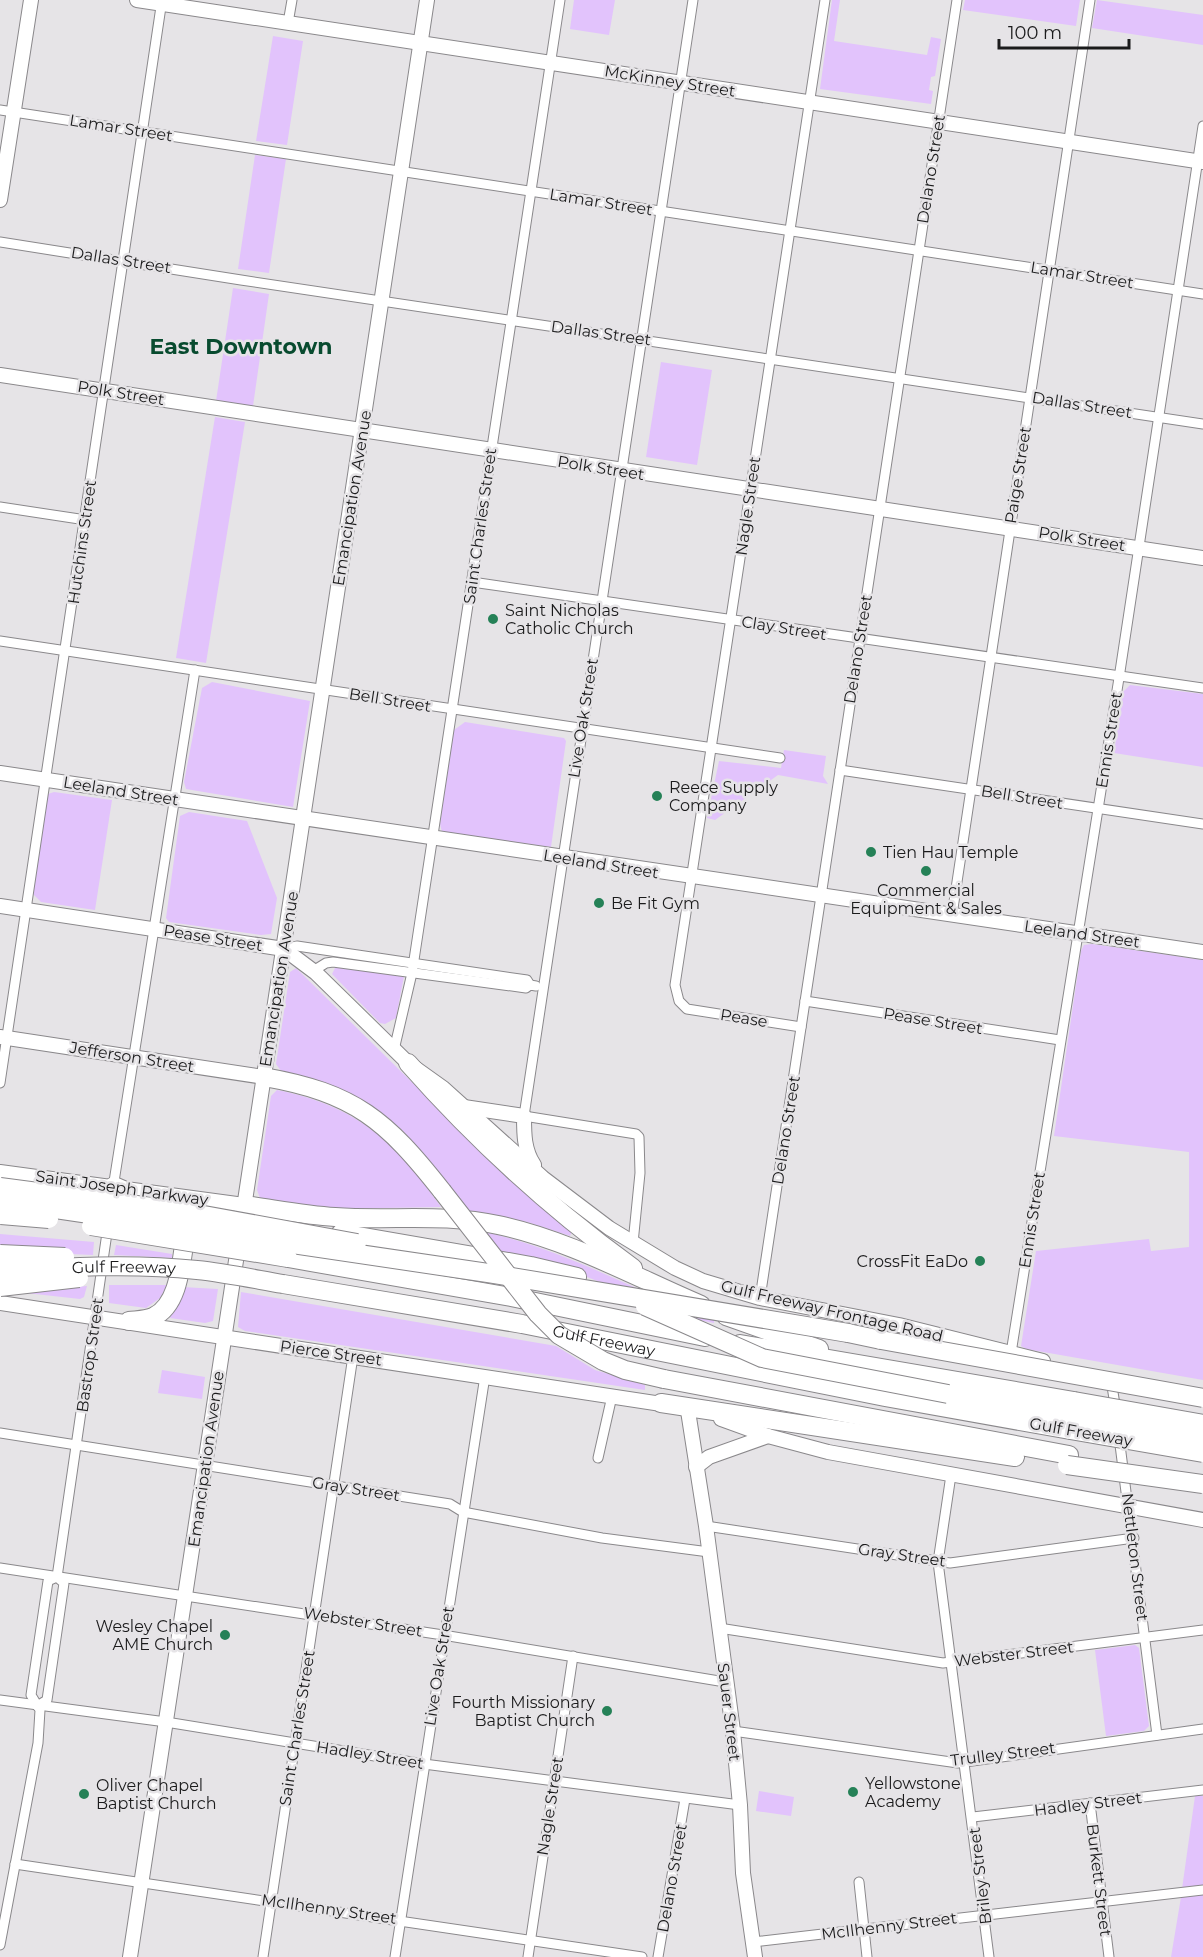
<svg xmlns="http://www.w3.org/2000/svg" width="1203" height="1957" font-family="Montserrat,sans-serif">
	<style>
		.green { fill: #e2c3fc }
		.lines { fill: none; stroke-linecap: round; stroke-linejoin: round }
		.street-casing { stroke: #8a888b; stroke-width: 11 }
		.secondary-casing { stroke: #8a888b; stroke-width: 16 }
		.highway-casing { stroke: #8a888b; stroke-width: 20 }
		.street { stroke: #fff; stroke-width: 9 }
		.secondary { stroke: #fff; stroke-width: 14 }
		.highway { stroke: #fff; stroke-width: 18 }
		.highway-bridge-casing { stroke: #8a888b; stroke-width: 20; stroke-linecap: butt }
		.highway-bridge { stroke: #fff; stroke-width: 18 }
		.poi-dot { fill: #258157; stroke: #e6e4e7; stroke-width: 2 }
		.labels { text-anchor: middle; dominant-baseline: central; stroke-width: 5; stroke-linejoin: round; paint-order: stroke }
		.street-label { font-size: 16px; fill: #1b1b1c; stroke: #e6e4e7 }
		.poi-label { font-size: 16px; fill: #1b1b1c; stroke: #e6e4e7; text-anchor: start }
		.district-label { font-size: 22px; font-weight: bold; fill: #084b2f; stroke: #e6e4e7 }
	</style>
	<rect width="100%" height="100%" fill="#e6e4e7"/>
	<g class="green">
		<polygon points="574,0 615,0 609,35 570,29"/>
		<polygon points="832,0 840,0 834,41 927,55 931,37 941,39 935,76 931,77 929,90 933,91 931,104 820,89"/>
		<polygon points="965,0 1080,0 1076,26 963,10"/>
		<polygon points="1097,0 1203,15 1203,45 1092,28"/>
		<polygon points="273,36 303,41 287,145 256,141"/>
		<polygon points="255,155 286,159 269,273 238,269"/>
		<polygon points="233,288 269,294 253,406 216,401"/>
		<polygon points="661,362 712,370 697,465 646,457"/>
		<polygon points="215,417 245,422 206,663 176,658"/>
		<polygon points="212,682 310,701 293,807 186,789 184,782 202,688"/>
		<polygon points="1130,685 1203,694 1203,767 1114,753 1123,692"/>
		<polygon points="465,722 564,738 566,741 551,847 442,832 440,824 454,730"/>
		<polygon points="784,750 826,756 823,776 828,784 778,775 715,820 707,818 719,761 781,768"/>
		<polygon points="54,792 112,800 95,910 41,902 33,894 47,798 48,794"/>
		<polygon points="189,812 247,821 277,898 271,934 261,935 169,922 166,918 180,816"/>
		<polygon points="1092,944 1203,960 1203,1380 1026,1349 1021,1346 1036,1251 1149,1239 1151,1251 1189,1247 1189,1152 1054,1136 1081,951 1084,945"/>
		<polygon points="336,966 404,976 396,1018 385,1024 380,1023 332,974"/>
		<path d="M296 968 437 1107 572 1231 570 1236 527 1222 463 1210C444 1184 426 1156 404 1132 382 1109 313 1076 281 1071L276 1064 290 972Z"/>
		<path d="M277 1090C358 1106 395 1142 441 1207L325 1209 260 1198 257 1190 271 1096Z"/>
		<path d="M479 1231C562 1247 635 1292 714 1320V1323L673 1315 629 1293 579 1274 500 1256Z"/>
		<polygon points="0,1234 94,1242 93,1255 0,1251"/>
		<polygon points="116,1245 172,1254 172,1258 114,1255"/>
		<polygon points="109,1285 167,1285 160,1298 146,1308 109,1303"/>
		<polygon points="87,1286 84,1297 80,1299 17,1292"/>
		<polygon points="182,1287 218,1289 213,1321 205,1323 170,1318"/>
		<polygon points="241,1292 556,1346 595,1370 645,1385 645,1390 245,1331 238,1327"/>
		<polygon points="162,1370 205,1377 202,1399 158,1393"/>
		<polygon points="1135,1645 1139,1648 1149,1726 1144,1731 1106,1736 1095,1650"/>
		<polygon points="759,1791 794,1797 791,1816 756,1811"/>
		<polygon points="1195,1796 1203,1796 1203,1887 1182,1889"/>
		<polygon points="1203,1894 1203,1957 1171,1957 1181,1897"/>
	</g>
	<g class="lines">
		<defs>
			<g id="street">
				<polyline points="288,23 292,0"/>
				<polyline points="0,110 1203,294"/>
				<polyline points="0,242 241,280 1203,424"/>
				<polyline points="0,507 86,520"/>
				<polyline points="472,582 1203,688"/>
				<polyline points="0,641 780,758"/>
				<polyline points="840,770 1203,824"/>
				<polyline points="952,915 1090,0"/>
				<polyline points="284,949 297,946 527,980 530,985"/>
				<polyline points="313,971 326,963 333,962 526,988 530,985 536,986"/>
				<polyline points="805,1001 1060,1040"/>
				<polyline points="801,1027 687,1009 679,1001 675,985 825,0"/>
				<polyline points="394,1050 412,973 560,0"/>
				<polyline points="0,1083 162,0"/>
				<polyline points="113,1188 195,670"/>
				<polyline points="633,1243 640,1173 639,1137 636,1134 524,1116 693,0"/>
				<polyline points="760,1298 957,0"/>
				<polyline points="1011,1353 1119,678 1203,126"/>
				<polyline points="1111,1380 1116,1411"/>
				<polyline points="0,1433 450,1504 463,1512 602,1538 709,1552"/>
				<polyline points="1119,1437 1157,1735"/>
				<polyline points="598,1458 612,1396"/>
				<polyline points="951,1475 938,1562 989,1957"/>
				<polyline points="706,1526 950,1563 1134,1538"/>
				<polyline points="0,1568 443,1635 725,1682"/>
				<polyline points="57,1577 108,1226"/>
				<polyline points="719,1628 943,1663 1203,1630"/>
				<polyline points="0,1700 166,1722 424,1764 740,1805"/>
				<polyline points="37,1706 47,1700 64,1583 57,1577"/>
				<polyline points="733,1731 958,1763 1203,1729"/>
				<polyline points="1090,1803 1109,1957"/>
				<polyline points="973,1817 1203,1790"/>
				<polyline points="15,1864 642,1957"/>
				<polyline points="859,1882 867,1957"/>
				<polyline points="753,1942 1203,1890"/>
				<polyline points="0,1945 38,1743 40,1710 31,1695 48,1581 57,1577"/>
				<polyline points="263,1957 353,1356"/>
				<polyline points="395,1957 485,1376"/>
				<polyline points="528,1957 573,1656"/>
				<polyline points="658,1957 685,1799"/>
			</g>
			<g id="secondary">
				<polyline points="137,0 1203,162"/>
				<polyline points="0,200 31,0"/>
				<polyline points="0,375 1203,558"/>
				<polyline points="0,773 1203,952"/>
				<polyline points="0,906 284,949 316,973 408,1063 443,1088 543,1178 609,1228 675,1268 703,1281 760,1298 899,1325 1043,1361"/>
				<polyline points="0,1037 264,1077"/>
				<path d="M464 1107 524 1116C524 1134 524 1150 534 1165"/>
				<polyline points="0,1172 244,1205"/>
				<polyline points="243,1214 427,0"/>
				<polyline points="0,1303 668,1405"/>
				<polyline points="688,1411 706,1526 733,1731 740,1805 743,1873 755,1957"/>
				<polyline points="721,1419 768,1436 828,1452 1203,1520"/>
				<polyline points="696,1467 709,1457 768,1436"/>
				<polyline points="130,1957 239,1241"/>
			</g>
			<g id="highway">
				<path d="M408 1063C476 1140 550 1208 633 1268"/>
				<path d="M264 1077C355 1093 386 1120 442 1191"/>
				<polyline points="114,1186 146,1200 160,1202"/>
				<path d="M244 1205C274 1209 304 1215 335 1217 390 1221 444 1213 498 1225 569 1240 635 1277 701 1305"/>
				<polyline points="341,1233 531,1266 577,1277"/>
				<polyline points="288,1258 511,1297 705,1337"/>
				<path id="s1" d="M283 1284 522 1324 885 1397 1070 1430"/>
				<polyline points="726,1316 819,1349"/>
				<path d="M129 1321C137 1320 146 1320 153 1317 182 1304 181 1254 187 1227"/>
				<polyline points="848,1333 881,1340"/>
				<polyline points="740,1344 1074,1401"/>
				<polyline points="664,1379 1069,1455"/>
				<polyline points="948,1394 1072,1416"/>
				<polyline points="661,1403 1015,1457"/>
			</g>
		</defs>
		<use href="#street" class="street-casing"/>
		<use href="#secondary" class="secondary-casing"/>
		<use href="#highway" class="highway-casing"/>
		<use href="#street" class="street"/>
		<use href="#secondary" class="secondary"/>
		<use href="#highway" class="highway"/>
		<defs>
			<g id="highway-bridge">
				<polyline points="0,1187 182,1211 357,1243"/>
				<polyline points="442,1191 538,1314 559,1335 603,1361 625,1370 664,1379"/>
				<polyline points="0,1201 488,1273 848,1333"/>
				<polyline points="1,1215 49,1219"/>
				<polyline points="91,1226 288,1258"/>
				<polyline points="0,1254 65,1257"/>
				<path id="s2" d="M0 1271C65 1267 132 1263 197 1270 226 1273 254 1279 283 1284"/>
				<polyline points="0,1287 79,1278"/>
				<polyline points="645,1306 762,1358 948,1394"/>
				<polyline points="881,1340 1203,1398"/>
				<polyline points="1074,1401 1203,1424"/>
				<polyline points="1072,1416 1203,1439"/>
				<polyline points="1070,1430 1203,1453"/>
				<polyline points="1067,1465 1203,1484"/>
			</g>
		</defs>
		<use href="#highway-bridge" class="highway-bridge-casing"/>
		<use href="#highway-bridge" class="highway-bridge"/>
	</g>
	<g class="poi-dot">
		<circle cx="493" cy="619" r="6"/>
		<circle cx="657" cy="796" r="6"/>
		<circle cx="871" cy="852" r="6"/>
		<circle cx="926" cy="871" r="6"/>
		<circle cx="599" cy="903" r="6"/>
		<circle cx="980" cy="1261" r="6"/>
		<circle cx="225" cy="1635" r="6"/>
		<circle cx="607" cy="1711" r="6"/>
		<circle cx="853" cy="1792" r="6"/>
		<circle cx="84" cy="1794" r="6"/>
	</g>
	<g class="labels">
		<g class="street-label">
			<text transform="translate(670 81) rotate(9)">McKinney Street</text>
			<text transform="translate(121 128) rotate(9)">Lamar Street</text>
			<text transform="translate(931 169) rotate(-81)">Delano Street</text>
			<text transform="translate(601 202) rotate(9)">Lamar Street</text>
			<text transform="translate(121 260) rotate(9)">Dallas Street</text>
			<text transform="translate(1082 275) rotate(9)">Lamar Street</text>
			<text transform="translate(601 333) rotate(8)">Dallas Street</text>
			<text transform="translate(121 393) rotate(9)">Polk Street</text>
			<text transform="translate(1082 405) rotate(9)">Dallas Street</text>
			<text transform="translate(601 468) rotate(9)">Polk Street</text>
			<text transform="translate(1018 475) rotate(-81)">Paige Street</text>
			<text transform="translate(352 498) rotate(-81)">Emancipation Avenue</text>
			<text transform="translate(748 506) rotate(-82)">Nagle Street</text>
			<text transform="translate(480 526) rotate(-82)">Saint Charles Street</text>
			<text transform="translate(1082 539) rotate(9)">Polk Street</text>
			<text transform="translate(82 542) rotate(-82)">Hutchins Street</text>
			<text transform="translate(784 628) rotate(9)">Clay Street</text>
			<text transform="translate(858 649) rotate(-81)">Delano Street</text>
			<text transform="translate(390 700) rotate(9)">Bell Street</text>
			<text transform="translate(583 718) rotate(-81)">Live Oak Street</text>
			<text transform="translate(1109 740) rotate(-81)">Ennis Street</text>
			<text transform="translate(121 791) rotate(9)">Leeland Street</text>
			<text transform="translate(1022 797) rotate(9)">Bell Street</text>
			<text transform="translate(601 864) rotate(9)">Leeland Street</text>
			<text transform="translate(1082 934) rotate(8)">Leeland Street</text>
			<text transform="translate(213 938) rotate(9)">Pease Street</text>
			<text transform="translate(279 979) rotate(-81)">Emancipation Avenue</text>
			<text transform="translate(744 1018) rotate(9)">Pease</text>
			<text transform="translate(933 1021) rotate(9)">Pease Street</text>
			<text transform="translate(132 1057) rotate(9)">Jefferson Street</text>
			<text transform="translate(786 1130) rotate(-81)">Delano Street</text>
			<text transform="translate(122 1188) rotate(8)">Saint Joseph Parkway</text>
			<text transform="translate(1032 1220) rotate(-81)">Ennis Street</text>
			<text stroke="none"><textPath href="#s2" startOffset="124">Gulf Freeway</textPath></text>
			<text transform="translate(832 1311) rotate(13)">Gulf Freeway Frontage Road</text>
			<text stroke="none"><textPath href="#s1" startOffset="326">Gulf Freeway</textPath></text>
			<text transform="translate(331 1353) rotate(8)">Pierce Street</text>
			<text transform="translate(90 1355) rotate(-82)">Bastrop Street</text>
			<text transform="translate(1081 1432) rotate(10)">Gulf Freeway</text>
			<text transform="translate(206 1459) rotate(-82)">Emancipation Avenue</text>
			<text transform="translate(356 1489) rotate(9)">Gray Street</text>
			<text transform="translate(902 1555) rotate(8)">Gray Street</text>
			<text transform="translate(1135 1557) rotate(83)">Nettleton Street</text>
			<text transform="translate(363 1622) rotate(9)">Webster Street</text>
			<text transform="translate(1014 1654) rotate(-7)">Webster Street</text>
			<text transform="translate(439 1666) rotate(-81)">Live Oak Street</text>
			<text transform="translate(729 1712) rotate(83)">Sauer Street</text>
			<text transform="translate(297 1728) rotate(-81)">Saint Charles Street</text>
			<text transform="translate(1003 1754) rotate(-7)">Trulley Street</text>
			<text transform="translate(370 1755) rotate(9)">Hadley Street</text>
			<text transform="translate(1088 1804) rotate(-7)">Hadley Street</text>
			<text transform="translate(550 1806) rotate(-81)">Nagle Street</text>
			<text transform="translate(980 1876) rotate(-97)">Briley Street</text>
			<text transform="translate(672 1878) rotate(-80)">Delano Street</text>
			<text transform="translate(1099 1880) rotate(83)">Burkett Street</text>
			<text transform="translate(329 1909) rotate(8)">McIlhenny Street</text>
			<text transform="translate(889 1926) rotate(-7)">McIlhenny Street</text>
		</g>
		<g class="poi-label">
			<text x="505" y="610">Saint Nicholas<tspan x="505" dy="18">Catholic Church</tspan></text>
			<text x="669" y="787">Reece Supply<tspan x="669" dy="18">Company</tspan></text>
			<text x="883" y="852">Tien Hau Temple</text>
			<text x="926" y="890" text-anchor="middle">Commercial<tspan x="926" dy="18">Equipment &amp; Sales</tspan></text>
			<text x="611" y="903">Be Fit Gym</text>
			<text x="968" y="1261" text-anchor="end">CrossFit EaDo</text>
			<text x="213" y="1626" text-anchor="end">Wesley Chapel<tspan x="213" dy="18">AME Church</tspan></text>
			<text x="595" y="1702" text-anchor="end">Fourth Missionary<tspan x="595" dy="18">Baptist Church</tspan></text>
			<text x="865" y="1783">Yellowstone<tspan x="865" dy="18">Academy</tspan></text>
			<text x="96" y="1785">Oliver Chapel<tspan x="96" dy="18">Baptist Church</tspan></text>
		</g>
		<g class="district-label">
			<text x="241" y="346">East Downtown</text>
		</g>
	</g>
	<path d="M999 39v9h130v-9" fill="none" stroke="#1b1b1c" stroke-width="3"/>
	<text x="1008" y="39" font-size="18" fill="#1b1b1c" stroke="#e6e4e7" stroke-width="4.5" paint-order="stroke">100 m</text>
</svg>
